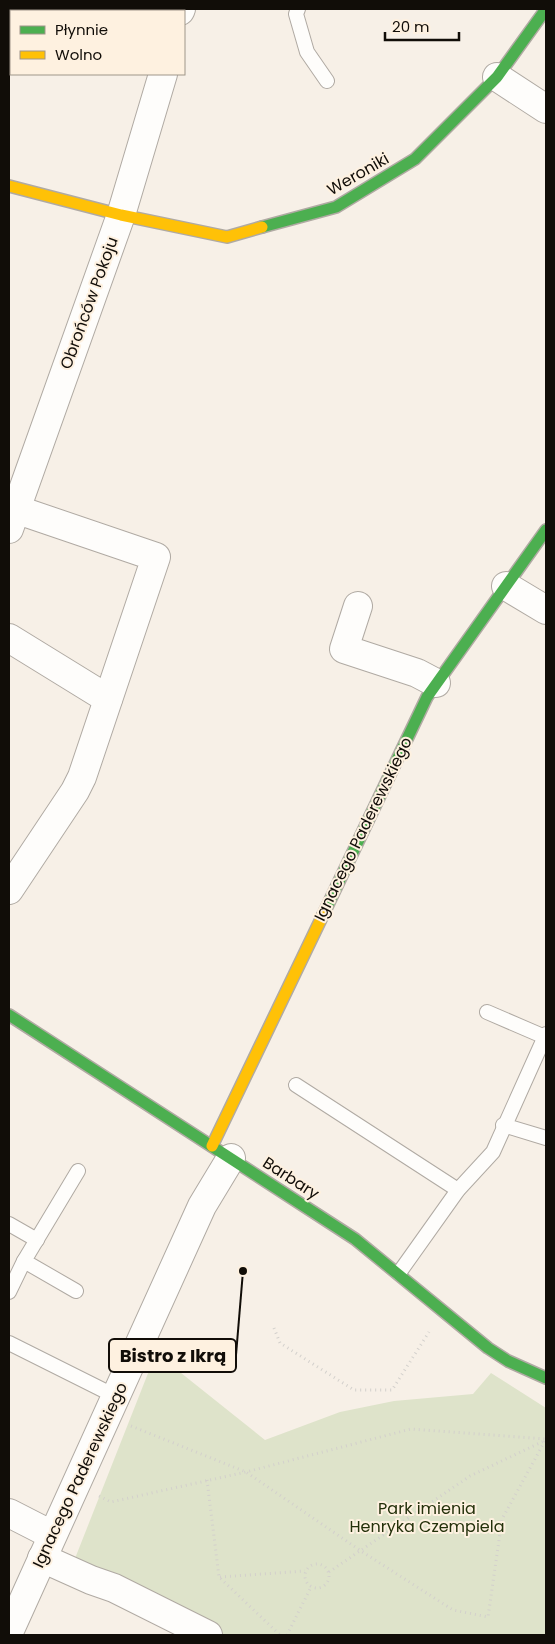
<svg xmlns="http://www.w3.org/2000/svg" width="555" height="1644" font-family="Poppins,sans-serif">
	<style>
		.park { fill: #dee3ca }
		.lines { fill: none; stroke-linecap: round; stroke-linejoin: round }
		.lane-casing { stroke: #b0aaa3; stroke-width: 16 }
		.street-casing { stroke: #b0aaa3; stroke-width: 30 }
		.fast-casing { stroke: #b0aaa3; stroke-width: 14 }
		.slow-casing { stroke: #b0aaa3; stroke-width: 14 }
		.path { stroke: #d3d0cc; stroke-width: 3; stroke-dasharray: 1 4; stroke-linecap: butt }
		.lane { stroke: #fefdfb; stroke-width: 14 }
		.street { stroke: #fefdfb; stroke-width: 28 }
		.fast { stroke: #4caf50; stroke-width: 11 }
		.slow { stroke: #ffc107; stroke-width: 11 }
		.labels { text-anchor: middle; dominant-baseline: central; stroke-width: 4; stroke-linejoin: round; paint-order: stroke }
		.street-label { font-size: 16px; fill: #110d08; stroke: #fef1e0 }
		.park-label { font-size: 16px; fill: #23300a; stroke: #fef1e0 }
		.leader { fill: none; stroke: #110d08; stroke-width: 2 }
		.callout-dot { fill: #110d08; stroke: #fef1e0; stroke-width: 2 }
		.callout { fill: #fef1e0; stroke: #110d08; stroke-width: 2 }
		.callout-label { font-size: 18px; text-anchor: middle; font-weight: bold; fill: #110d08 }
	</style>
	<rect width="100%" height="100%" fill="#f7f0e7"/>
	<polygon class="park" points="156,1353 265,1440 340,1412 394,1401 473,1394 491,1373 546,1408 546,1635 224,1635 74,1561"/>
	<g class="lines">
		<defs>
			<g id="lane">
				<polyline points="47,9 57,11"/>
				<polyline points="298,9 296,14 307,52 327,81"/>
				<polyline points="487,1012 545,1037"/>
				<polyline points="296,1085 458,1190"/>
				<polyline points="503,1125 546,1138"/>
				<polyline points="9,1224 37,1240"/>
				<polyline points="399,1273 458,1190 493,1152 546,1034"/>
				<polyline points="76,1291 24,1261 78,1171"/>
				<polyline points="9,1292 24,1261"/>
				<polyline points="9,1343 117,1397"/>
			</g>
			<g id="street">
				<polyline points="180,11 181,9"/>
				<polyline points="497,77 546,109"/>
				<polyline points="9,529 121,215 163,74"/>
				<polyline points="506,586 546,610"/>
				<polyline points="358,606 344,649 417,673 436,683"/>
				<polyline points="9,638 108,699"/>
				<polyline points="9,890 75,791 82,777 156,557 15,509"/>
				<polyline points="9,1513 52,1535"/>
				<polyline points="42,1558 91,1580 114,1588 208,1635"/>
				<polyline points="9,1632 202,1206 231,1158"/>
			</g>
			<g id="fast">
				<polyline points="262,227 336,207 415,159 497,77 546,9"/>
				<polyline points="323,915 427,697 546,530"/>
				<polyline points="9,1015 355,1239 488,1348 508,1361 546,1378"/>
			</g>
			<g id="slow">
				<polyline points="9,186 121,215 227,237 262,227"/>
				<polyline points="212,1146 323,915"/>
			</g>
		</defs>
		<use href="#lane" class="lane-casing"/>
		<use href="#street" class="street-casing"/>
		<use href="#fast" class="fast-casing"/>
		<use href="#slow" class="slow-casing"/>
		<g class="path">
			<polyline points="274,1328 280,1343 354,1390 392,1390 429,1332"/>
			<polyline points="131,1426 246,1472 361,1551 453,1610 488,1617 502,1519 546,1439"/>
			<polyline points="207,1480 219,1577 280,1635"/>
			<polyline points="99,1496 111,1502 246,1472 411,1429 546,1439"/>
			<circle cx="317" cy="1576" r="12"/>
			<polyline points="329,1572 470,1476 546,1440"/>
			<polyline points="220,1577 305,1571"/>
			<polyline points="287,1635 311,1587"/>
		</g>
		<use href="#lane" class="lane"/>
		<use href="#street" class="street"/>
		<use href="#fast" class="fast"/>
		<use href="#slow" class="slow"/>
	</g>
	<g class="labels">
		<g class="street-label">
			<text transform="translate(358 174) rotate(-30)">Weroniki</text>
			<text transform="translate(89 303) rotate(-70)">Obrońców Pokoju</text>
			<text transform="translate(363 829) rotate(-64)">Ignacego Paderewskiego</text>
			<text transform="translate(291 1178) rotate(33)">Barbary</text>
			<text transform="translate(80 1475) rotate(-65)">Ignacego Paderewskiego</text>
		</g>
		<g class="park-label">
			<text x="427" y="1508">Park imienia<tspan x="427" dy="18">Henryka Czempiela</tspan></text>
		</g>
	</g>
	<path class="leader" d="M243 1271L236 1355"/>
	<circle class="callout-dot" cx="243" cy="1271" r="5"/>
	<rect class="callout" x="109" y="1339" width="127" height="33" rx="5"/>
	<g class="callout-label">
		<text x="173" y="1362">Bistro z Ikrą</text>
	</g>
	<rect width="555" height="1644" fill="none" stroke="#110d08" stroke-width="20"/>
	<rect x="10" y="10" width="175" height="65" fill="#fef1e0" stroke="#9f968a"/>
	<rect x="20" y="26" width="25" height="8" fill="#4caf50" stroke="#9f968a"/>
	<text x="55" y="35" font-size="15" fill="#110d08">Płynnie</text>
	<rect x="20" y="51" width="25" height="8" fill="#ffc107" stroke="#9f968a"/>
	<text x="55" y="60" font-size="15" fill="#110d08">Wolno</text>
	<path d="M385 32v8h74v-8" fill="none" stroke="#110d08" stroke-width="2.5"/>
	<text x="392" y="32" font-size="15" fill="#110d08" stroke="#fef1e0" stroke-width="4" paint-order="stroke">20 m</text>
</svg>
